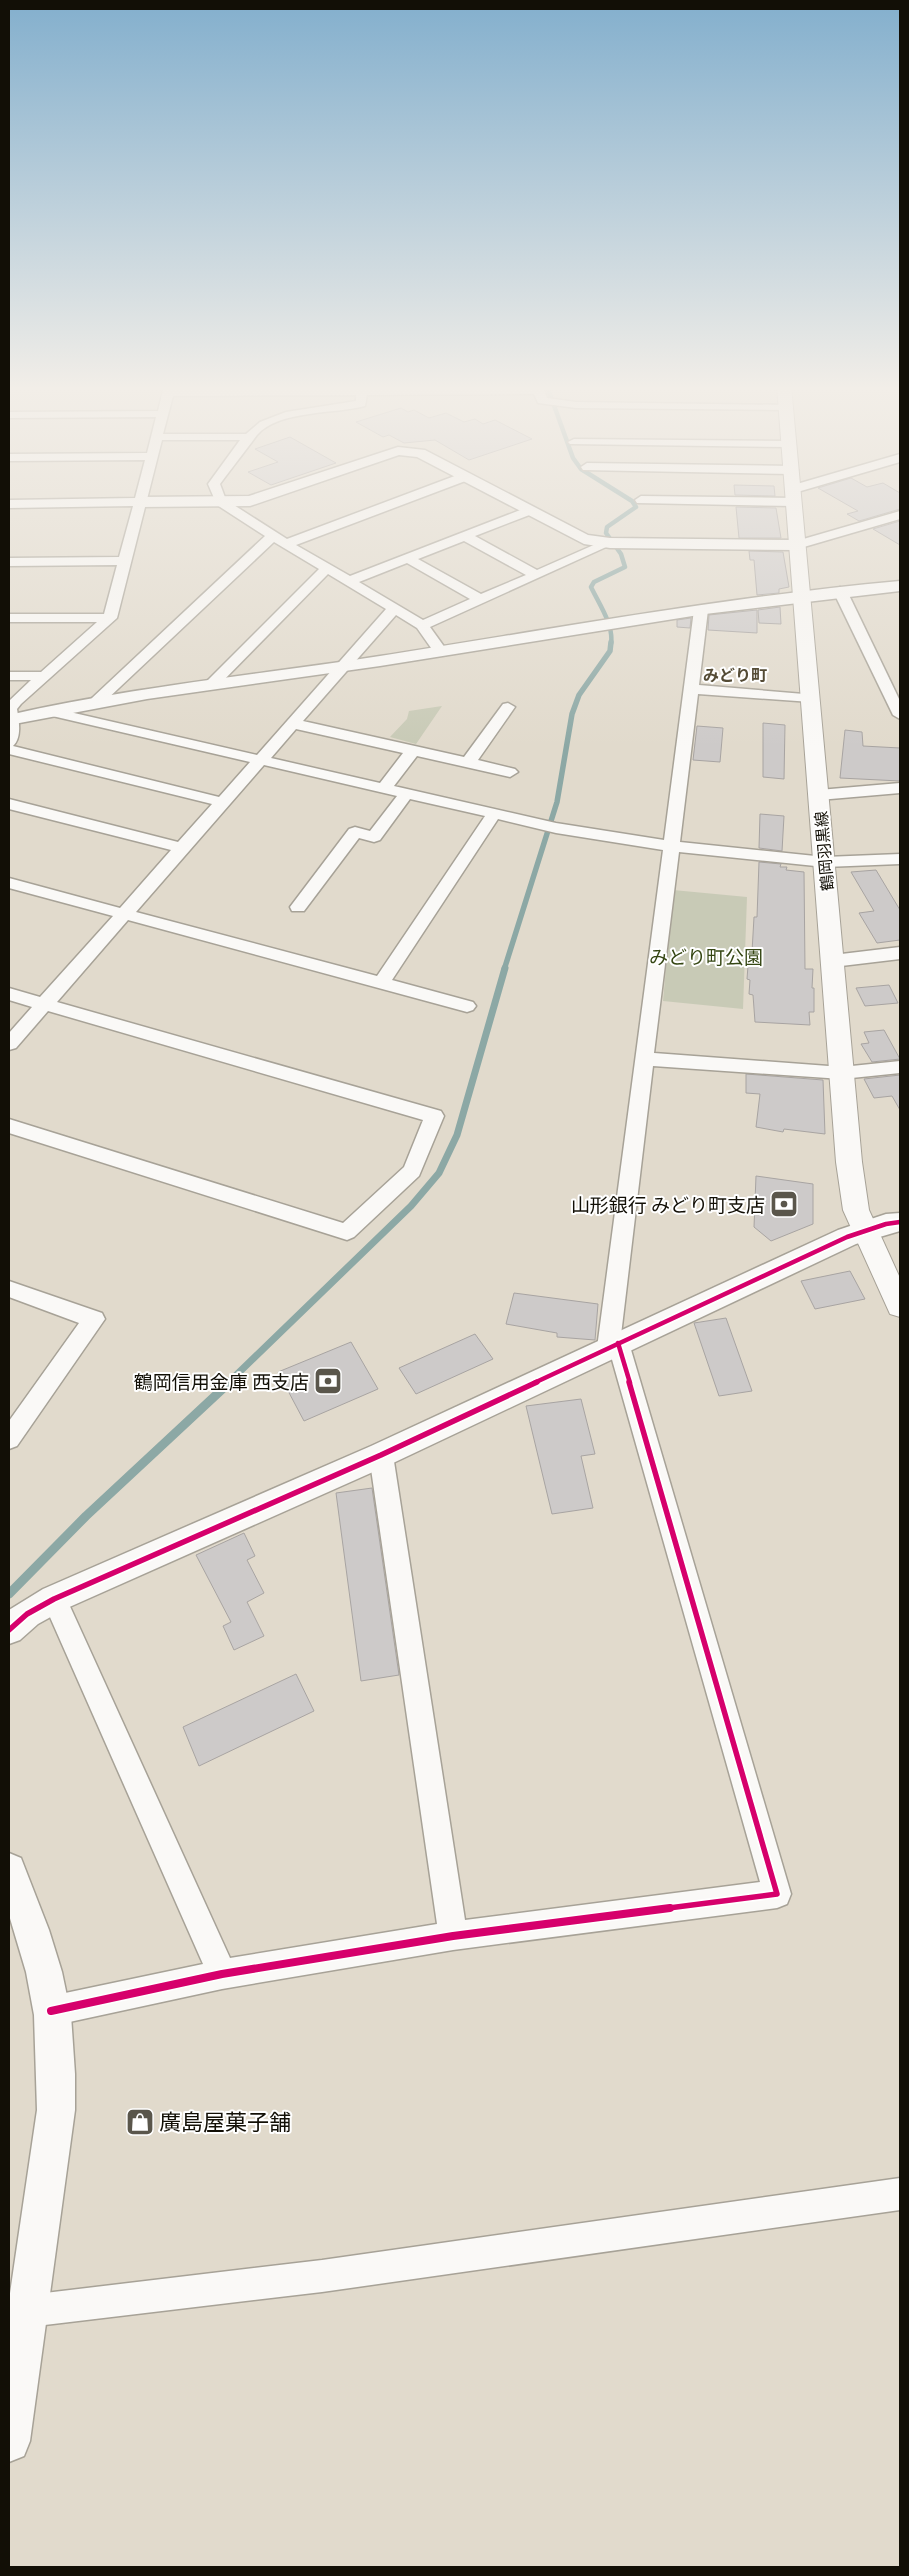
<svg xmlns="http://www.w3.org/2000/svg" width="909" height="2576" font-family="'Titillium Web','Noto Sans JP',sans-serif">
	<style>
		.green { fill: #c8cab6 }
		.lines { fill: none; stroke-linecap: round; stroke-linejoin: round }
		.stream-far3 { stroke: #8ca8a5; stroke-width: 4.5 }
		.stream-far2 { stroke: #8ca8a5; stroke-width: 5.5 }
		.stream-far1 { stroke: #8ca8a5; stroke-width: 7 }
		.stream { stroke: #8ca8a5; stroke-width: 9 }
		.building { fill: #cdcac9; stroke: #a8a4a2 }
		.minor-casing { stroke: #a7a297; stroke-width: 3 }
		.tertiary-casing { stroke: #a7a297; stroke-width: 3 }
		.primary-casing { stroke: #a7a297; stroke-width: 2 }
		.minor { fill: #faf9f7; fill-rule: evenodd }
		.tertiary { fill: #faf9f7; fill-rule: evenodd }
		.primary { fill: #faf9f7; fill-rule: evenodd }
		.cycleway-far2-casing { stroke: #fff; stroke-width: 8 }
		.cycleway-far1-casing { stroke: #fff; stroke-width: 9 }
		.cycleway-casing { stroke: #fff; stroke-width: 11 }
		.cycleway-far2 { stroke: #d6006c; stroke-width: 4.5 }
		.cycleway-far1 { stroke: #d6006c; stroke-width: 5.5 }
		.cycleway { stroke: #d6006c; stroke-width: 8 }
		.labels { text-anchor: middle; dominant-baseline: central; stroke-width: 4; stroke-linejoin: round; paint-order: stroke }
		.far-neighbourhood-label { font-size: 16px; font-weight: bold; fill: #544b35; stroke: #fff }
		.far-street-label { font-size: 16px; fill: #120f06; stroke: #fff }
		.park-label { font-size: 19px; fill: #354613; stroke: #fff }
		.poi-label { font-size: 19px; fill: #120f06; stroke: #fff; text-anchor: end }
		.near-poi-label { font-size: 22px; fill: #120f06; stroke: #fff; text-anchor: start }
	</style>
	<rect width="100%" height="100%" fill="#e1dacc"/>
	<g class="green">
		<polygon points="442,706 416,744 390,737 407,719 409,711"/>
		<polygon points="673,890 747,897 743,1009 663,1001"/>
	</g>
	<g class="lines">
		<path class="stream-far3" d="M547 386 573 458 581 469 632 501 636 507 607 527 606 533 621 554 625 567 594 582 591 587C599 604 614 625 611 644"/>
		<polyline class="stream-far2" points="504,970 557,802 572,714 579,695 610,651 611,642"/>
		<polyline class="stream-far1" points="228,1383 411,1206 439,1173 457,1135 505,968"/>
		<polyline class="stream" points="9,1594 86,1516 230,1382"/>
	</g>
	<g class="building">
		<polygon points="401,408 408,412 414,410 429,418 446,413 464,422 475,419 483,424 495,420 532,439 469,460 435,440 404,443 389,435 383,437 356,422"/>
		<polygon points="290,437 336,463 271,485 248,472 278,462 255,449"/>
		<polygon points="851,478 867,487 883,483 900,493 900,509 859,521 847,514 858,511 818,488"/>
		<polygon points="734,485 774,486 775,496 735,495"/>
		<polygon points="736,507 776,508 781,538 739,538"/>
		<polygon points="900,521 900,545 873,529"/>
		<polygon points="749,551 783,552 789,587 779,589 779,593 757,595 754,560 750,560"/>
		<polygon points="780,607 781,624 759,623 758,610"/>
		<polygon points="757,610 757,633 708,630 709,615"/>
		<polygon points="691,618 690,628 677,627 677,620"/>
		<polygon points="763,723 785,725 784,779 763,777"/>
		<polygon points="697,726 723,728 720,762 693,760"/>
		<polygon points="845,730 862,732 863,746 900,748 900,781 840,778"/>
		<polygon points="760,814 784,816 782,851 759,848"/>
		<polygon points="759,862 781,864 780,867 787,867 786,870 804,872 805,969 813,969 812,988 814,988 814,1012 809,1012 810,1025 755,1022 753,995 749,994 750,980 747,979 749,952 752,952 754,917 757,917"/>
		<polygon points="876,870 900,910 900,940 877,943 859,913 874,911 851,872"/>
		<polygon points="889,985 898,1003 865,1006 856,988"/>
		<polygon points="884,1030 900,1059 872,1062 861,1044 869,1043 864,1032"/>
		<polygon points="746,1074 823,1080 825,1134 784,1129 783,1132 756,1127 760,1094 746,1093"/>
		<polygon points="900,1075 900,1110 892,1096 874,1098 864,1079"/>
		<polygon points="756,1176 813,1184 813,1224 771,1241 754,1227"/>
		<polygon points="850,1271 865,1299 815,1309 801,1281"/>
		<polygon points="514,1293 598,1304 595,1340 557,1337 557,1333 506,1324"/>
		<polygon points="726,1318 752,1391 719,1396 694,1323"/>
		<polygon points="475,1334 493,1359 416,1394 399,1368"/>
		<polygon points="351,1342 378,1389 304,1421 278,1372"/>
		<polygon points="581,1399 595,1454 581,1456 593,1508 552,1514 526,1406"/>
		<polygon points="372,1488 399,1675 361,1681 336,1493"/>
		<polygon points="244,1533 255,1556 247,1560 264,1593 247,1602 264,1636 234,1650 223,1626 231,1622 196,1555"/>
		<polygon points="296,1674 314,1711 199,1766 183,1727"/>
	</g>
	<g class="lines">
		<defs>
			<g id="minor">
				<path d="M164 386H175V390L543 386 547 398 576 402 790 405 792 407 786 410 576 408 538 403 534 394 367 395 365 406C336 414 278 410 257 435 246 450 232 468 220 484L226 500 287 539 460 474H468V480L296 545 350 576 528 507 534 511 532 514 475 536 537 570 605 540 609 539 615 543 430 627 448 652 446 655H436L417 628 396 615 303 721 464 757 503 704 508 703 515 707 478 760 515 769 518 772 510 777 417 756 394 786 556 823 664 840 694 610 701 606 708 610 699 685 816 695 818 698 811 702 698 694 680 842 825 857 900 854V864L825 867 679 852 654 1053 842 1067 900 1061V1073L842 1079 653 1066 621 1335 626 1337 629 1343 791 1894 787 1904 777 1908 453 1950 222 1989 51 2026 41 2021 36 2011 41 2001 51 1996 203 1964 42 1599 45 1591 54 1588 63 1591 230 1958 437 1924 369 1455 373 1448 381 1445 389 1448 393 1455 465 1920 760 1882 611 1356 600 1354 597 1348 663 850 556 833 498 819 392 980 473 1002 476 1006 473 1010 467 1012 128 920 57 1002 441 1111 444 1116 419 1176 354 1237 347 1240 9 1133V1119L343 1223 404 1167 423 1120 48 1011 16 1048 9 1050V1033L32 1007 9 1000V988L40 997 113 916 9 888V878L120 908 171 850 9 809V799L178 842 212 804 9 754V701L31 680H9V672H41L97 622H9V614H104L117 565 9 566V558L119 557 133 506 9 508V500L135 498 145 460 9 461V454L147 453 156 417 9 418V412L158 411ZM356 395V401L286 412 260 422 246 434H163L173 396ZM162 440H240L208 484 217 505 265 536 92 698 90 701 92 704H102L274 542 319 569 207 681 205 684 207 687H217L328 574 386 609 257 755 48 707 41 711 48 715 250 762 219 797 13 746C22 738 19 721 17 709L21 704 117 618ZM464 541 526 575 481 594 418 559ZM407 563 470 599 423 620 359 582ZM296 729 403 753 380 783 271 758ZM264 765 397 796 370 831 355 827 349 829 290 907 292 911H304L359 838 374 842 380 840 410 799 485 816 377 976 136 912Z"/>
				<polygon points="574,439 789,441 795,444 789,447 570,444 568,442"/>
				<polygon points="900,454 900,462 794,493 788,489 790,486"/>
				<polygon points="587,463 792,466 798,470 792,474 583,470 581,467"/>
				<polygon points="641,496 794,498 800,502 794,506 637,503 635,500"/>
				<polygon points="900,511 900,519 797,549 791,545 793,542"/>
				<polygon points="840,587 847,591 900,701 900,719 893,715 833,591"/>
				<polygon points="900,783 900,793 819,800 811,795 819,790"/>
				<polygon points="900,947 900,959 833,967 827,965 824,961 827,957 833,955"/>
				<polygon points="9,1281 102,1313 105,1319 17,1446 9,1449 9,1421 79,1323 9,1297"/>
				<polygon points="900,2178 900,2210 322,2292 28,2327 16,2323 12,2311 16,2299 28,2295 322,2260"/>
			</g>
			<g id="tertiary">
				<polygon points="398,447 425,450 588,535 610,538 797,540 805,545 797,550 610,548 584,544 417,457 399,455 250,506 140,507 132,502 140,497 249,496"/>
				<path d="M900 581V591L705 614 380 666 147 699 9 725V715C131 687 256 675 380 656 553 629 725 597 900 581Z"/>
				<polygon points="900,1213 900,1231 856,1244 391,1464 65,1609 38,1624 20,1640 9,1644 9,1610 43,1589 371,1446 838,1230 886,1214"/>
				<polygon points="9,1853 21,1858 49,1930 62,1972 71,2015 75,2074 75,2110 30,2441 24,2456 9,2462 9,2300 37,2110 34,2015 26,1972 9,1915"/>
			</g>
			<polygon id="primary" points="777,386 791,386 862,1162 869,1210 900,1278 900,1317 890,1314 843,1210 836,1162"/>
		</defs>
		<use href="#minor" class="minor-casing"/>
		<use href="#tertiary" class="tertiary-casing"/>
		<use href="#primary" class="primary-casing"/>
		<use href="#minor" class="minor"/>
		<use href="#tertiary" class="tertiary"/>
		<use href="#primary" class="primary"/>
		<defs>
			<g id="cycleway-far2">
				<polyline points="618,1343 630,1383"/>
				<polyline points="534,1383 847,1237 886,1224 900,1222"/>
			</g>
			<g id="cycleway-far1">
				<polyline points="629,1382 777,1894 661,1909"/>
				<polyline points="9,1630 27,1614 54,1599 381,1455 537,1382"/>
			</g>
			<polyline id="cycleway" points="51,2011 222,1974 453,1936 670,1908"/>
		</defs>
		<use href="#cycleway-far2" class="cycleway-far2-casing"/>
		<use href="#cycleway-far1" class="cycleway-far1-casing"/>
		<use href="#cycleway" class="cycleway-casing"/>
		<use href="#cycleway-far2" class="cycleway-far2"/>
		<use href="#cycleway-far1" class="cycleway-far1"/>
		<use href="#cycleway" class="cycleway"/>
	</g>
	<linearGradient id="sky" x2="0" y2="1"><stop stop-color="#83afcd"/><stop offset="0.52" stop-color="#f2eee8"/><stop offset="1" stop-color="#f2eee8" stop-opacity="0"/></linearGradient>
	<rect width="909" height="747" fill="url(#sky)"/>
	<defs>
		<symbol id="bank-square" viewBox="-11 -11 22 22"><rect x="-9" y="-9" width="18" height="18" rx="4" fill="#5a564b" stroke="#fff"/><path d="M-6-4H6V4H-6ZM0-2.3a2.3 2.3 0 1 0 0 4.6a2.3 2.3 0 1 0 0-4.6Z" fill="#fff"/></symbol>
		<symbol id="shop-square" viewBox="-11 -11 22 22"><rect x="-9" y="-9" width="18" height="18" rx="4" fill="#5a564b" stroke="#fff"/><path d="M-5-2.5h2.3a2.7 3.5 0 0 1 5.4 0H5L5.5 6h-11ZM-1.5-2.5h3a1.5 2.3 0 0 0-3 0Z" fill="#fff"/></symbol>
	</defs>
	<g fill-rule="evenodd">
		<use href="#bank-square" x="768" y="1188" width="32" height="32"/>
		<use href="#bank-square" x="312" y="1365" width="32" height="32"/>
		<use href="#shop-square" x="124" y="2106" width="32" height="32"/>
	</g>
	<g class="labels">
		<g class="far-neighbourhood-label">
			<text x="735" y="675">みどり町</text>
		</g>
		<g class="far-street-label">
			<text transform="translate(824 851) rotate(-95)">鶴岡羽黒線</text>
		</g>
		<g class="park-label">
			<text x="706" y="956">みどり町公園</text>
		</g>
		<g class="poi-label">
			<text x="765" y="1204">山形銀行 みどり町支店</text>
			<text x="309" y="1381">鶴岡信用金庫 西支店</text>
		</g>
		<g class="near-poi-label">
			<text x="159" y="2122">廣島屋菓子舗</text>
		</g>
	</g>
	<rect width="909" height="2576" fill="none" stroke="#120f06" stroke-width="20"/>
</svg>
